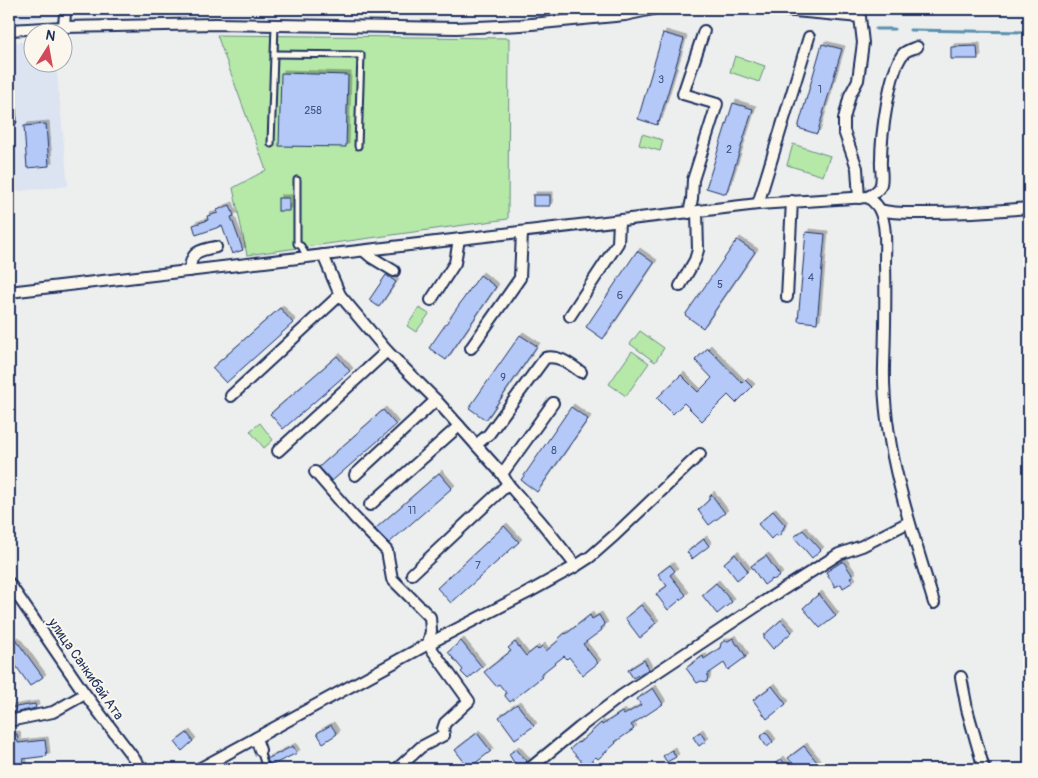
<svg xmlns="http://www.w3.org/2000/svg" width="1038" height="778" font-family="Pangolin,sans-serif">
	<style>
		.built { fill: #dce3f1 }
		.park { fill: #b6e8a8; stroke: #688c83 }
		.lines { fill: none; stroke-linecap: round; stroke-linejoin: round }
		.stream { stroke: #5a90ae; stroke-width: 3 }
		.building { fill: #b4c9f8; stroke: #1b2f5e; filter: url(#shadow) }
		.lane-casing { stroke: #1b2f5e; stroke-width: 9 }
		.street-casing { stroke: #1b2f5e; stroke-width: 14 }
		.lane { stroke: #fbf7ec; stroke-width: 5 }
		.street { stroke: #fbf7ec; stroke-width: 10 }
		.labels { text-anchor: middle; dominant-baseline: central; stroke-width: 4; stroke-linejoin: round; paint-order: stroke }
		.number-label { font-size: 11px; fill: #415684 }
		.street-label { font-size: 14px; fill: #1b2f5e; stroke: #fbf7ec }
	</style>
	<defs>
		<filter id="shadow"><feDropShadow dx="3" dy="-3" stdDeviation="0" flood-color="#0004"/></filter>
	</defs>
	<rect width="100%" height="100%" fill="#edeeee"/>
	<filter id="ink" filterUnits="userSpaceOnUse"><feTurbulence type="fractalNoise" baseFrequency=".02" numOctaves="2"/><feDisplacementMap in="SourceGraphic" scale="10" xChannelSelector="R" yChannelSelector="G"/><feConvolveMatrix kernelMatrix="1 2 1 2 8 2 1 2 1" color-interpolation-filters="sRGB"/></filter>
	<g filter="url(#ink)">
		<g class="built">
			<polygon points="9,9 126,9 9,21"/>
			<polygon points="32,41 32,62 56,63 68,186 9,192 9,43"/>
		</g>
		<g class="park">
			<polygon points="217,35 509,38 508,219 247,255 233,188 266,170"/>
			<polygon points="735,56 765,66 759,82 730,72"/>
			<polygon points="642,134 663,140 660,151 639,145"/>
			<polygon points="793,144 830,156 823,176 787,165"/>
			<polygon points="419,308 429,314 416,332 407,326"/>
			<polygon points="640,331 664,348 655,362 630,344"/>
			<polygon points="632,351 649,363 626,396 609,384"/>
			<polygon points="260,423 273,440 264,448 250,431"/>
		</g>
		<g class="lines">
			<g class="stream">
				<polyline points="876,29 894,29"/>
				<polyline points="910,30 1029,32"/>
			</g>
		</g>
		<g class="building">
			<polygon points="663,33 684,39 659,122 658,121 657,125 638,119"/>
			<polygon points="822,44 842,49 817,134 798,128"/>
			<polygon points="977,46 978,59 951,59 951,47"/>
			<polygon points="281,73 348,75 346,147 279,146"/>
			<polygon points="733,103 753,109 726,194 706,188"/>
			<polygon points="46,124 49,166 27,168 24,126"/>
			<rect x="533" y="195" width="17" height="11"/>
			<rect x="278" y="198" width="11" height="13"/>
			<polygon points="230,205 234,216 231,217 243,250 232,254 222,226 196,235 193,225 208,220 207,216 218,213 217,210"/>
			<polygon points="806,232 825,234 817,323 798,321"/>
			<polygon points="737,240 755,252 703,328 685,315"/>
			<polygon points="637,251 654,263 603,339 586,327"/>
			<polygon points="386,275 396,282 379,307 369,300"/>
			<polygon points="480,275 496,287 446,360 429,348"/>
			<polygon points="280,308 293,323 226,383 212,368"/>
			<polygon points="520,335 537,346 486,420 469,408"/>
			<polygon points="708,348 742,383 745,380 752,387 736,403 728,395 702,421 684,403 673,414 657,398 681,375 698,392 712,378 695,360"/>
			<polygon points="337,356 350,371 283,429 270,414"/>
			<polygon points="571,407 588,419 537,492 521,480"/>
			<polygon points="383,410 396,425 332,481 319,467"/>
			<polygon points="439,473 452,488 389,543 375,529"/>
			<polygon points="711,494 725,513 709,525 698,510 708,501"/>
			<polygon points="773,511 785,525 780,535 778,536 775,535 771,539 758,524"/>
			<polygon points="504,526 519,542 451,603 437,588"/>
			<polygon points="803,530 821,550 812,558 794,537"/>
			<polygon points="704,539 709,546 692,559 687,552"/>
			<polygon points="735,554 748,571 737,580 724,563"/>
			<polygon points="766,556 780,576 773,580 772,579 764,585 751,566"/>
			<polygon points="843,561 853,576 850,577 853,582 843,588 841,584 835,587 826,572"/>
			<polygon points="670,565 675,571 670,575 686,595 668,610 656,594 667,586 658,574"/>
			<polygon points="716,583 732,602 717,614 702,595"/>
			<polygon points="819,594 836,616 820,628 803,608"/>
			<polygon points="641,605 656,623 650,628 651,629 640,638 625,618"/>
			<polygon points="590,615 592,619 599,615 605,625 601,628 602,630 583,644 598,663 583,675 569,657 567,659 564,656 540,675 542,677 510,702 505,696 506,693 499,684 496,686 484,672 511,651 508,648 515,642 526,656 536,648 538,650 542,646 546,651 559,640 558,639 565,633 566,634"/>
			<polygon points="781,620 792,632 773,649 764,638 764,635"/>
			<polygon points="733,638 737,645 739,645 746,657 728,670 724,663 708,674 707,682 701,681 697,683 686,668 703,656 704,659 720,648 721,643 725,641 728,641"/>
			<polygon points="16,640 43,677 30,686 9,656 9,643"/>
			<polygon points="461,641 482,667 468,679 461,672 463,670 448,652"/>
			<polygon points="644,660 649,669 633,678 628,670"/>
			<polygon points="772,686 786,704 767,719 753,700"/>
			<polygon points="653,688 663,704 631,725 634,729 615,742 616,743 598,759 596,757 586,766 570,749 578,742 579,743 601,723 602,725 622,712 624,715 641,705 637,699"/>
			<polygon points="35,704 36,708 9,714 9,708"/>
			<polygon points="517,704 534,726 515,739 499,717"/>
			<polygon points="331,725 337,734 323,743 317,733"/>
			<polygon points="700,732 706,741 699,746 693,737"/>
			<polygon points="766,732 773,742 767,747 760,737"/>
			<polygon points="187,733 193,741 182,751 175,742"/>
			<polygon points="477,733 491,751 469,768 455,750"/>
			<polygon points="17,734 18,743 45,740 47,756 23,759 25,769 9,769 9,735"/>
			<polygon points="293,746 297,753 270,766 267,759"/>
			<polygon points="804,746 817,762 808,769 797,769 788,758"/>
			<polygon points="516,749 527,761 523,766 522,769 513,761 509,754"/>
			<polygon points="672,750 676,757 667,762 663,756"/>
			<polygon points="781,759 789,769 769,769"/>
		</g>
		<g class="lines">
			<defs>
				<g id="lane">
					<polyline points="274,54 361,55 358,146"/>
					<polyline points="9,75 13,121"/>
					<polyline points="271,144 275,25"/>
					<polyline points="297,180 297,244 301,246 307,257"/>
					<polyline points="260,750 266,769"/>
				</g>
				<g id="street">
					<polyline points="773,9 860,17 863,43 858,80 850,95 844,119 844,131 857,168 859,198"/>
					<polyline points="64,27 65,13"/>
					<polyline points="9,30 64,27 215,24 456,28 521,25 625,15 653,9"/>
					<path d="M868 197C873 201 878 205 880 211 887 227 885 247 885 264 886 298 885 332 884 366 882 446 911 527 934 603"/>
					<polyline points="758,204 809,37"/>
					<path d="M880 210C895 214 911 213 927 213 961 213 995 211 1029 208"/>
					<polyline points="689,213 692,199 693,180 717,104 683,94 704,31"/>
					<polyline points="364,251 371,257 394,271"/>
					<polyline points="323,255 340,295 387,351 436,400 502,474 508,484 542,523 576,566"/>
					<path d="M190 271C190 252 199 250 216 247"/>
					<polyline points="680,286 695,260 698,250 697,212"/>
					<path d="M9 292 758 204 868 197C873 194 877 192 880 187 884 179 880 169 881 160 881 137 889 71 903 54 906 50 912 49 917 47"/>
					<polyline points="787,297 792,201"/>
					<polyline points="431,300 455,263 459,239"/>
					<polyline points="570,316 618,243 619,221"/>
					<polyline points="471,348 520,278 522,233"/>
					<polyline points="231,396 340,295"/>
					<path d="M476 445 489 434 545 358C558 354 571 365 581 372"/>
					<polyline points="278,451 387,351"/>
					<polyline points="315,472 354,517 387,551 392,579 430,617 431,631 428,644 469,701 445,723 443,729 444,735 421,747 397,769"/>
					<polyline points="502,474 553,403"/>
					<polyline points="355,475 436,400"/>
					<polyline points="370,505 459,426"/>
					<polyline points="412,574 508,484"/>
					<polyline points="9,583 85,694 142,769"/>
					<polyline points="961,677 967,709 984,769"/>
					<polyline points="9,721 53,712 85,694"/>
					<polyline points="256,738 260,750"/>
					<polyline points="199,769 428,644 529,592 576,566 590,557 615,535 700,454"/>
					<polyline points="529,769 579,728 621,696 757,606 839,554 862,546 909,522"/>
				</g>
			</defs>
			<use href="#lane" class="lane-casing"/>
			<use href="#street" class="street-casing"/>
			<use href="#lane" class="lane"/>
			<use href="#street" class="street"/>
		</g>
	</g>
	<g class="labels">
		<g class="number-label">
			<text x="661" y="79">3</text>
			<text x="820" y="89">1</text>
			<text x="313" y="110">258</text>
			<text x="729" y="149">2</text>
			<text x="811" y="277">4</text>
			<text x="720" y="284">5</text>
			<text x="620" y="295">6</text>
			<text x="503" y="377">9</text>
			<text x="554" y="450">8</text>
			<text x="412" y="510">11</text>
			<text x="478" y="565">7</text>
		</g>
		<g class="street-label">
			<text transform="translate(86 669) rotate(55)">улица Санкибай Ата</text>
		</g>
	</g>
	<rect width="1038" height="778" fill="none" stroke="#fbf7ec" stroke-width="30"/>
	<rect x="15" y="15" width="1008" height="748" fill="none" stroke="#1b2f5e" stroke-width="2" filter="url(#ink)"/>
	<g transform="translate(48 48) rotate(11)"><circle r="24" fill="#fbf7ec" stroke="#a1a7b3"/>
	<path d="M0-4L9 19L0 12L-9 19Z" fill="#d1495b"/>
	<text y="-8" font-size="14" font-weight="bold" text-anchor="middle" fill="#1b2f5e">N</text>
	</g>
</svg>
